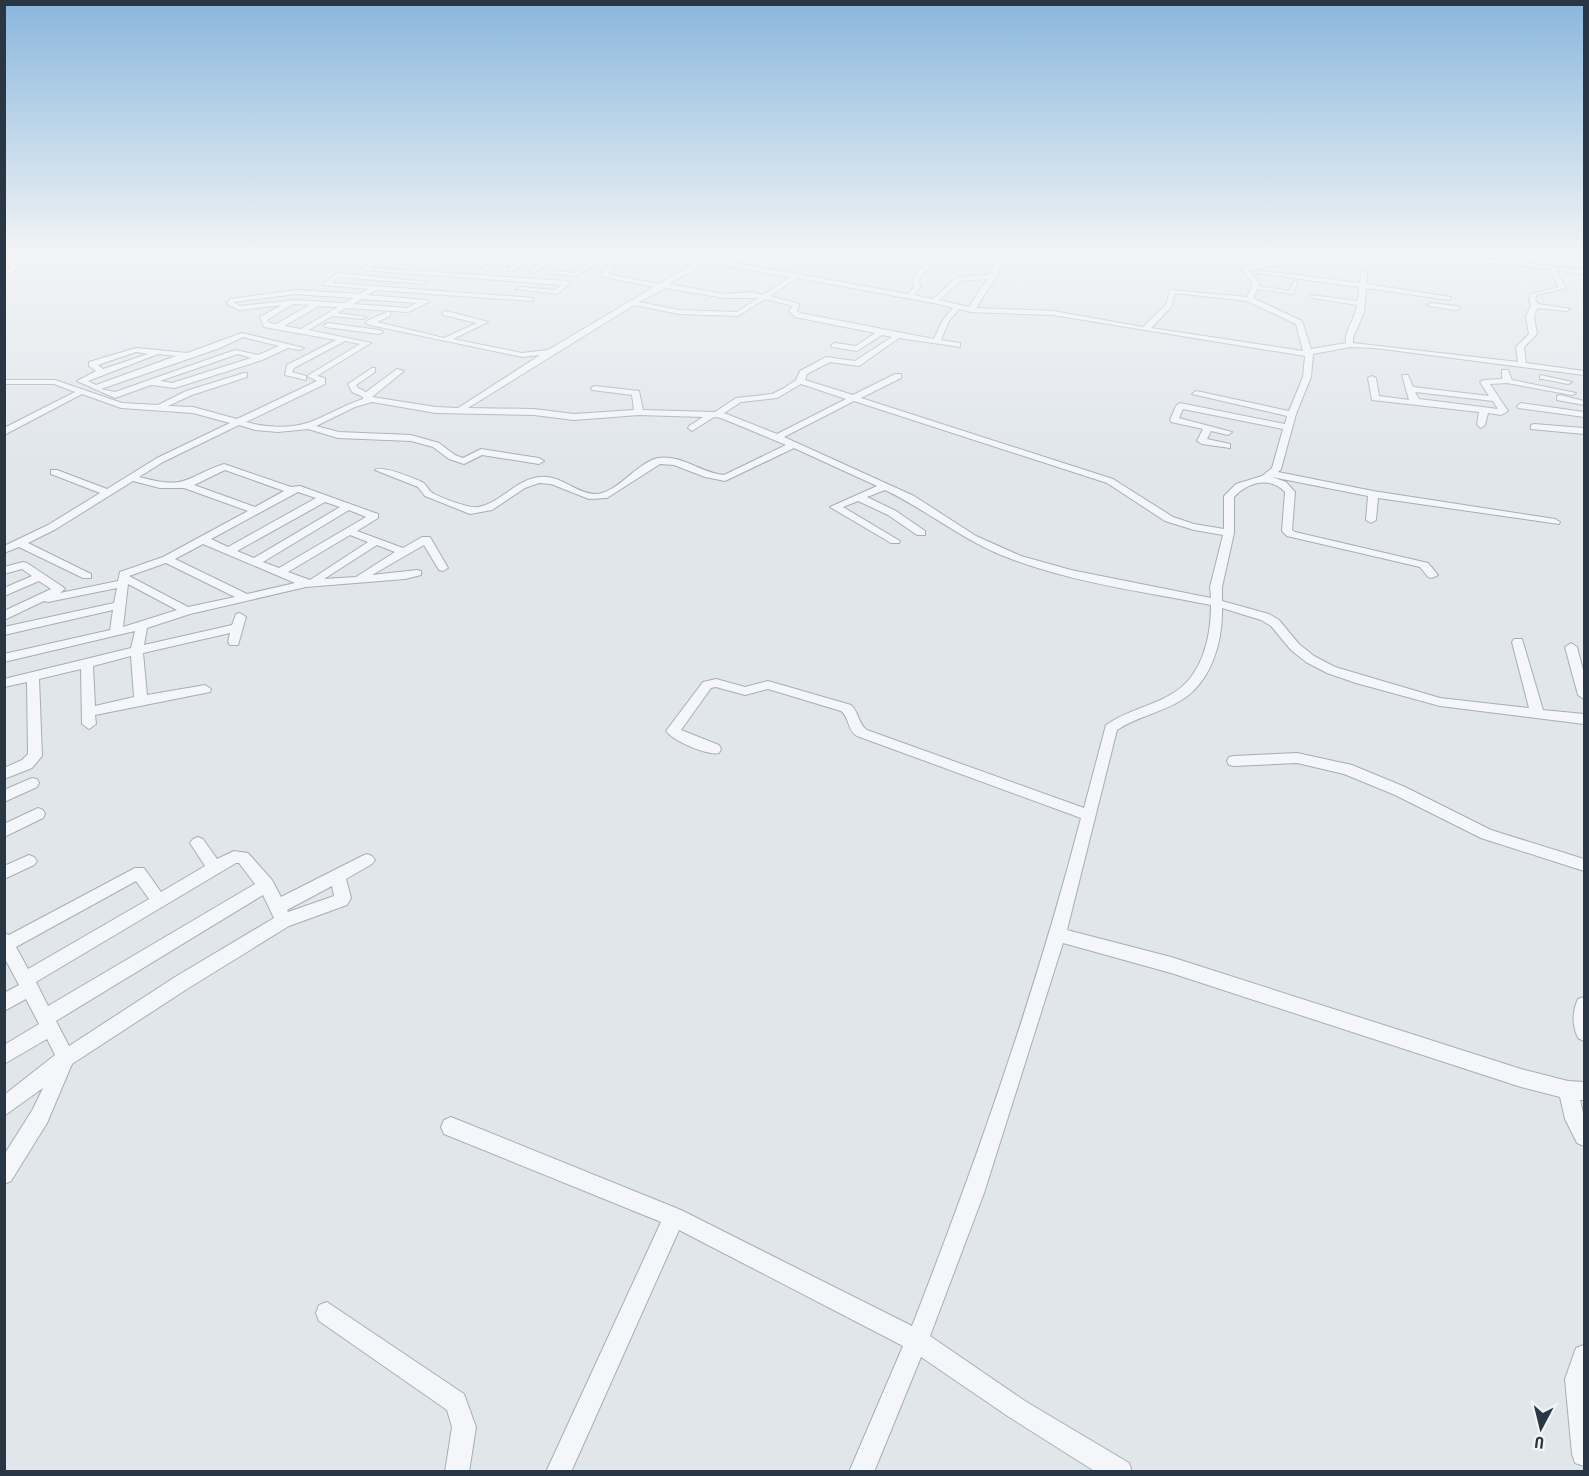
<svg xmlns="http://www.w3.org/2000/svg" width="1589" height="1476" font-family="'Roboto Condensed',sans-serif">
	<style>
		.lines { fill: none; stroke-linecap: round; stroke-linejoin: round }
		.minor-casing { stroke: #a6aeb5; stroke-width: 2 }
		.minor { fill: #f4f6f9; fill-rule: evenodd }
	</style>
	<rect width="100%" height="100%" fill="#e1e6eb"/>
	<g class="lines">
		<defs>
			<g id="minor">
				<polygon points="386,252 465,258 452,268 449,266 456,259 390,255 372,268 567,281 570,283 557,294 516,289 519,287 555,290 561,285 364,270 364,268"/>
				<polygon points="525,252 509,256 487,270 482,269 505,253"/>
				<polygon points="530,252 538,252 512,271 508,271 508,269"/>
				<polygon points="573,252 558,256 534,273 529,272 554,253"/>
				<path d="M586 252C596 252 610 257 614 266L607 274 659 284 700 260 688 252H696L707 258 908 294 915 286 912 282 921 268 936 258 938 261 923 273 918 282 921 286 914 295 933 299 956 278 990 274 996 259 999 257 1002 259 997 276 976 308 1053 311 1143 327 1166 305 1170 290 1247 297 1253 284 1241 268 1278 261 1281 252H1287L1286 261 1282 264 1248 270 1256 278 1259 286 1289 291 1294 281H1298L1293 294 1257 289 1253 298 1302 321 1311 349 1346 343C1344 330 1356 318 1357 305L1313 298 1311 295 1358 301 1359 287 1257 273 1255 270 1360 283 1361 272 1364 270 1367 272 1366 284 1451 297 1449 300 1366 288 1364 312 1353 338V343L1518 362 1516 347 1529 334 1526 317 1531 305 1529 299 1531 294 1559 287 1549 269 1458 259 1329 255 1297 252 1458 255 1584 270V274L1556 270 1566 288 1537 295 1535 299 1538 304 1570 309 1566 311 1537 308 1534 317 1537 334 1524 347 1526 363 1584 371V375L1375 348 1350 347 1313 354 1311 377 1296 414 1281 469 1278 472 1373 491 1555 519 1560 522 1559 524 1378 498 1376 520 1371 523 1366 520 1368 496 1272 477 1286 482 1295 492 1292 530 1295 532 1428 563 1438 575 1432 578 1428 577 1420 567 1287 536 1282 531 1285 492C1270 476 1248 482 1234 497V533L1222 587V601L1269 614 1279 620 1299 644 1314 656 1335 667 1440 698 1529 708 1512 642 1514 639H1522L1543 710 1584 714V724L1440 706 1356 683 1327 673 1306 662 1291 650 1271 626 1261 620 1222 608C1223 642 1211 683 1180 701 1160 713 1136 717 1117 730L1067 930 1171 957 1521 1069 1568 1081 1584 1082V1100H1580L1584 1117V1146L1577 1143 1565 1119 1560 1097 1521 1087 1171 973 1063 943 984 1193 930 1336 1025 1401 1129 1463 1132 1472H1096L1009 1417 921 1357 874 1472H849L903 1346 679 1230 571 1472H546L661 1222 444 1134 441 1127 444 1120 451 1117 681 1210 912 1326C977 1160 1036 991 1081 818L857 736C847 730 850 718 841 711L768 689 745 695 716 687 711 688 681 730 719 745 721 749 719 753C708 756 673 741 666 731L703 682 716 679 745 687 768 681 851 705C859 712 858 724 867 730L1084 808 1106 725C1126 711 1149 707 1170 695 1202 678 1211 638 1211 605 1145 592 1076 583 1014 560 967 544 929 511 885 490L867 497 896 511 925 531V535H917L888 515 858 501 843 507 900 541 899 543H891L830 507 877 486 794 448 725 481 705 477 674 465 660 464 607 498 589 499 551 484 539 483 525 488 492 510 470 514 425 496 418 487 375 470C382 465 413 478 422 482 426 484 427 488 431 492 438 497 470 509 478 507 501 503 515 480 539 477 560 474 575 493 595 494 617 494 636 463 658 458 681 454 701 473 724 475L786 445 721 418 714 417 692 431 688 428 689 426 703 417 639 415 574 420 534 415 436 413 372 402 355 407 316 426 339 432 411 435 439 443 455 455 463 458 481 449 539 458 544 461 539 464 482 455 464 464 449 459 433 447 411 441 338 438 308 429 278 432 255 430 239 425 163 462 139 477C188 490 183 478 224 464L291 487 300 486 378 514V518L357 531 403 548 422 537H430L448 568 443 571 439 570 424 545 372 575 417 570 421 571V575L405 579 306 587 190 614 147 628 144 645 232 625 236 614 240 613 246 617 238 645H230L228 642 230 633 143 653 147 695 205 685 211 689 210 692 95 715 96 724 89 729 82 724 81 669 39 679 42 756 32 768 4 779V768L22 760 28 754 27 682 4 687V679L131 648 135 631 4 662V654L110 630 113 610 4 635V627L114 603 117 588 48 602 44 601 4 620V611L51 589 39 581 4 596V588L32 576 22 569 4 574V567L23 562 27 563 63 587 65 589 60 593 118 581 120 572 163 557 248 511 184 488H160L133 481 56 529 28 543 91 574V578H83L19 547 4 553V546L48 525 100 493 51 474V470H57L107 489 157 458 230 423 193 413 121 408 82 394 4 435V428L75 392 54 384H4V380H55L122 403 158 405 186 391 244 373H247V377L192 395 168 406 193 407 237 419 317 381 307 376 360 344 345 341 294 368 292 372 306 376V380L285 375 287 365 336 340 264 327 260 317 282 305 239 310 227 304 230 299 296 290 359 294 368 289 323 285V283L338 273 428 282 425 284 339 277 332 283 534 298 532 301 376 290 368 295 426 300 429 302 408 312 346 308 338 313 366 317 362 319 332 316 309 330 371 343 317 376 325 378V384L246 422C264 427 288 429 307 423 326 417 343 405 363 399V397L352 392 348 384 372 368H375V372L356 385 358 388 366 392 397 369 404 371 372 397 436 407 458 408 540 355 522 357 370 325 366 323 367 321 387 312H390V316L377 322 444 338 477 323 443 315 442 313 446 311 488 322 453 339 522 353 548 350 654 287 600 276 608 266 599 260 577 276 550 273 553 271 574 273 595 258ZM706 262 790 277 763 295 752 292 724 294 669 284ZM797 278 934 303 953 308 942 321 934 339 800 313 797 311 799 304 770 296ZM987 279 969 307 939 300 960 281ZM666 288 724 298H758L737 312 679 310 639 302ZM1175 293 1247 301 1296 324 1303 351 1151 328 1171 307ZM296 294 353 298 344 303 295 300 240 306 233 302ZM362 299 417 303 407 308 353 304ZM765 299 793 306 789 311 795 317 875 333 856 346 835 343 831 345 832 347 857 351 882 335 892 337 855 361 826 357 800 371 796 380 784 388 772 394 736 398 715 412 643 410 639 391 595 386 591 388 592 390 632 395 634 410 574 414 534 409 468 408 634 305 679 314 738 316ZM293 304 310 305 276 324 269 323 267 320ZM319 306 338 307 301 329 284 326ZM959 309 971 312 1053 315 1305 356 1303 377 1289 411 1196 391 1192 394 1287 416 1285 424 1180 403 1176 406 1170 420 1171 422 1203 429 1197 441 1202 444 1230 448V444L1207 439 1211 431 1228 435 1232 432 1179 418 1183 409 1283 429 1272 468 1262 476 1236 484 1224 496V529L1194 524 1173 517 1113 479 861 398 901 378V374H895L853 395 805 380 807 374 830 362 859 366 899 338 960 347V343L941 340 949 321ZM801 384 846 399 777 434 724 413 741 402 777 398ZM854 401 1107 483 1165 521 1194 530 1223 535 1210 587 1211 598 1071 570 1021 556 976 536 914 496 784 437ZM225 470 284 491 255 507 194 485ZM298 492 316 498 228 547 211 539ZM325 502 340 507 254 558 237 551ZM349 510 366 517 279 568 263 562ZM350 535 368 542 310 580 288 572ZM203 544 295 583 247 594 175 559ZM377 545 395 552 356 577 324 579ZM166 563 235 597 188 607 129 576ZM128 584 177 610 123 627ZM131 656 134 697 95 706 93 666Z"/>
				<polygon points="4,256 18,267 4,277 4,272 11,267 4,262"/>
				<polygon points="1431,303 1456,306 1460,308 1456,310 1429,306 1427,305"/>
				<polygon points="328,323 379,330 383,332 379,334 325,327 324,325"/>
				<path d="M242 333 304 348 300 350 288 348 262 360 175 388 151 385 115 398 77 381 96 371 89 366V362L136 348 187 353ZM243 337 279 346 258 355 235 350 115 392 101 389 220 348ZM136 352 148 354 103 369 98 365ZM158 354 176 356 96 385 88 381ZM238 354 251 358 172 383 160 381Z"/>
				<path d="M1502 370H1508L1512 380 1576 393 1572 395 1507 383 1490 384 1508 411 1501 415 1488 413 1485 425 1481 428 1477 425 1479 412 1372 400 1368 378 1372 376 1376 378 1379 396 1409 400 1402 375H1408L1413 387 1489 396 1480 382 1484 380 1502 379ZM1415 392 1493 401 1498 409 1419 399Z"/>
				<polygon points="1540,375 1572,382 1568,384 1543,379 1540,379"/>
				<polygon points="1560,395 1584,401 1584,405 1557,400 1557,396"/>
				<polygon points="1521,403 1584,412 1584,417 1518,408 1517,406"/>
				<polygon points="1534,424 1584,428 1584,434 1531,429 1531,425"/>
				<polygon points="1571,643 1577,647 1584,674 1584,699 1578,695 1565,647"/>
				<polygon points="1297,753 1352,765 1405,787 1491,830 1584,859 1584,871 1481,838 1395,795 1344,774 1297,763 1234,766 1229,765 1227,761 1229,757 1234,756"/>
				<polygon points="32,778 37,779 39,783 37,787 4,802 4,790"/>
				<polygon points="38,808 43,810 45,814 43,818 4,837 4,824"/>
				<path d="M198 837 203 839 217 859 234 851 248 853 272 880 281 897 362 856 367 854 372 856 375 860 372 864 346 879 351 898 347 905 289 926 187 989 72 1064 47 1123 11 1181 4 1184V1155L33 1109 43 1088 4 1116V1095L55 1055 47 1039 4 1064V1045L39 1024 26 999 4 1011V993L19 985 4 957V933L9 935 135 868H144L161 892 205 866 190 843 193 839ZM236 863H239L255 884 48 1006 36 982ZM136 881 149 899 28 969 16 947ZM332 886 334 896 288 912 287 910ZM263 895 274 918 175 977 69 1046 56 1021Z"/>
				<polygon points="29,855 34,857 37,861 34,865 4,879 4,866"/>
				<path d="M1584 997V1041L1578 1038C1572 1025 1572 1012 1578 999Z"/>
				<polygon points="327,1302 464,1394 476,1427 469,1472 445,1472 452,1427 447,1410 319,1321 316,1313 319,1305"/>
				<polygon points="1584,1345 1584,1466 1575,1463 1572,1454 1565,1379 1576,1348"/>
			</g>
		</defs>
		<use href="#minor" class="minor-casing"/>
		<use href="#minor" class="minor"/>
	</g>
	<linearGradient id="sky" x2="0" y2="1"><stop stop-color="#89b6dd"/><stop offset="0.55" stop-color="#f2f4f6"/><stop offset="1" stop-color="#f2f4f6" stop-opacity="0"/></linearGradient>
	<rect width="1589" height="459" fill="url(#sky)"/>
	<rect width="1589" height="1476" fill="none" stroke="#293643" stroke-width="12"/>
	<g transform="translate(1541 1428) rotate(187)" stroke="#f1f5f8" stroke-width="4.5" paint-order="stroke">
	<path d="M0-4.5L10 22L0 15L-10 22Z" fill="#293643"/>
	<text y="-9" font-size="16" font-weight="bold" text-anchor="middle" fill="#293643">U</text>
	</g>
</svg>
